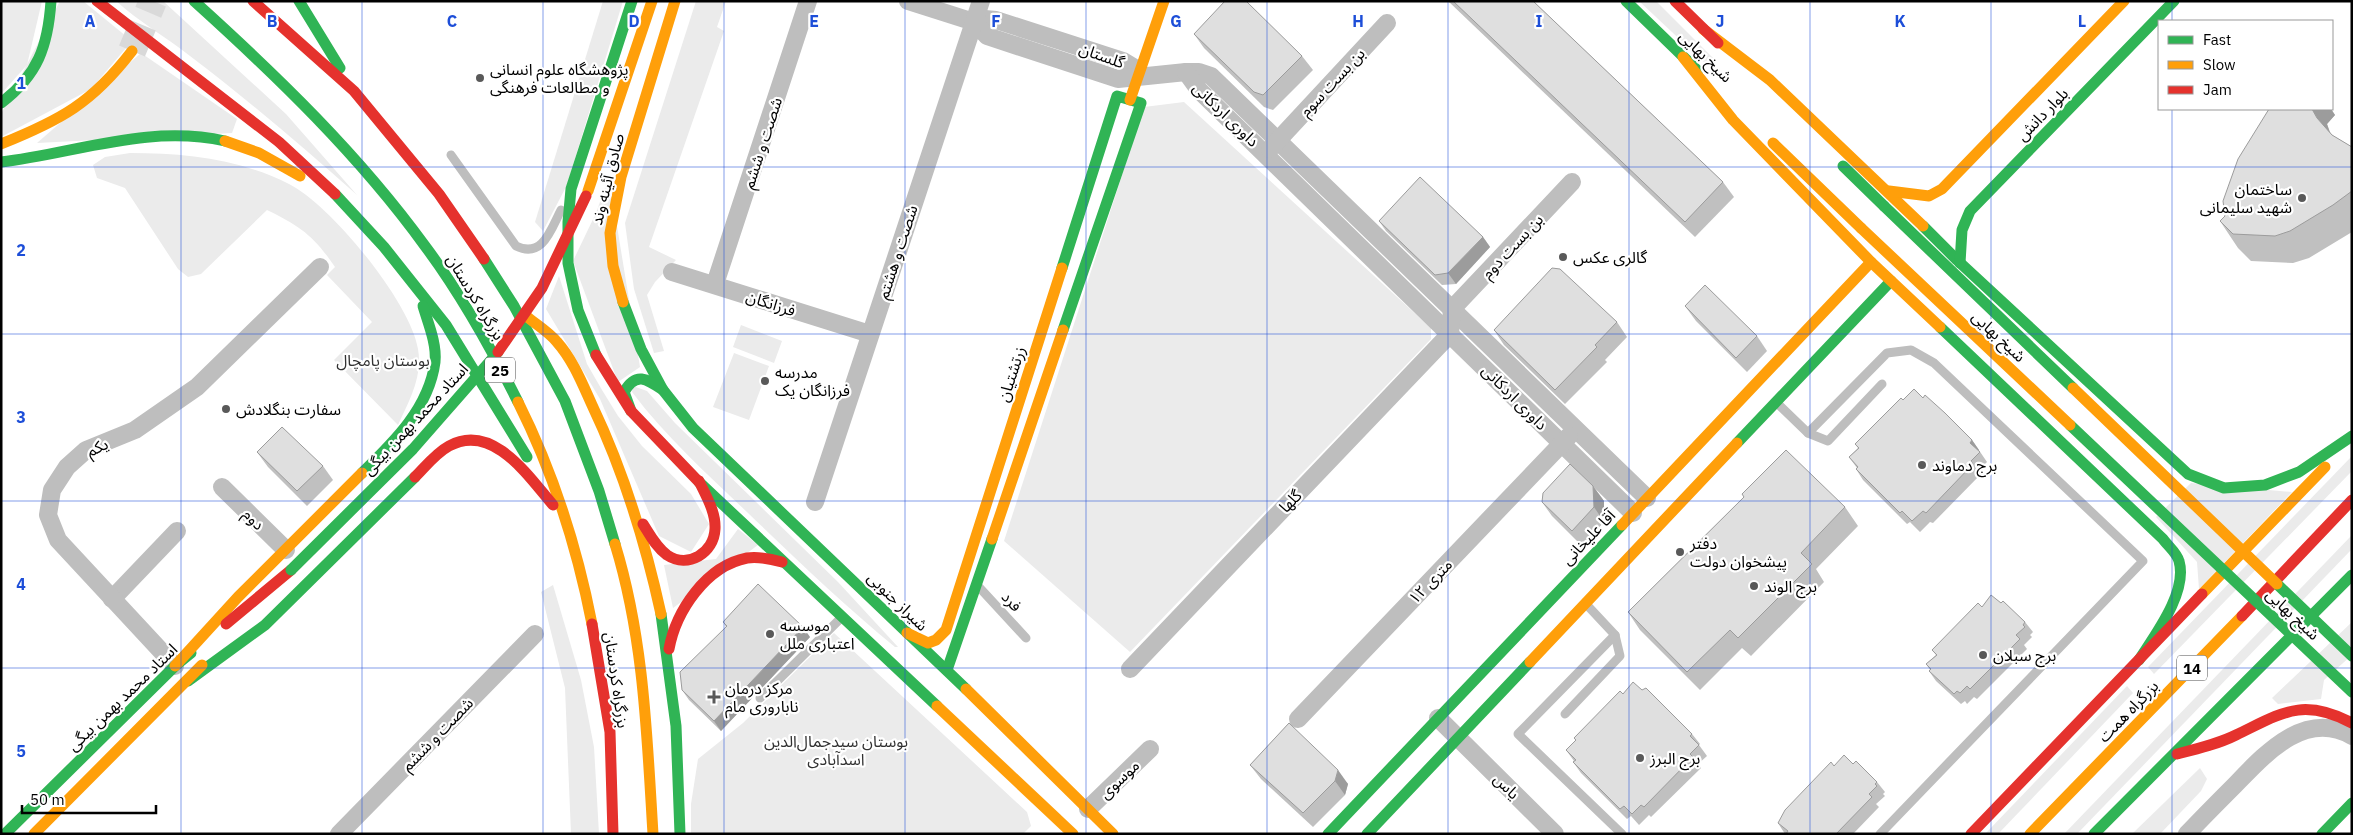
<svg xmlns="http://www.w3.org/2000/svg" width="2353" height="835" font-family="'IBM Plex Sans','Noto Sans Arabic',sans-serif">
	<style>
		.green { fill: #ebebeb }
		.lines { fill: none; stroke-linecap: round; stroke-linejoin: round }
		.highway-tunnel { stroke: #d9d9d9; stroke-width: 28; stroke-dasharray: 28 14; stroke-linecap: butt }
		.lane { stroke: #bebebe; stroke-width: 9 }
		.street { stroke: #bebebe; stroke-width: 18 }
		.fast { stroke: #30b455; stroke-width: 11 }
		.slow { stroke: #ff9f0a; stroke-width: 11 }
		.jam { stroke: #e5322d; stroke-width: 11 }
		.fast-bridge { stroke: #30b455; stroke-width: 11 }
		.slow-bridge { stroke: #ff9f0a; stroke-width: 11 }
		.jam-bridge { stroke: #e5322d; stroke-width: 11 }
		.wall { fill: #c0c0c0 }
		.shaded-wall { fill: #9c9c9c }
		.building { fill: #dfdfdf; stroke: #9c9c9c }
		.grid { fill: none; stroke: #1d4ed8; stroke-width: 1; stroke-opacity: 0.55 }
		.poi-dot { fill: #595959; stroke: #fff; stroke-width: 2 }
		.labels { text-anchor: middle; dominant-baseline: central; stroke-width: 4.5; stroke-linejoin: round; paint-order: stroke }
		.shield { fill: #fff; stroke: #4c4c4c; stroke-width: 1 }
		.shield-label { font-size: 15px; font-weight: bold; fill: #000 }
		.street-label { font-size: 16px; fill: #000; stroke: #fff }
		.poi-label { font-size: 16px; fill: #000; stroke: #fff; text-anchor: start }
		.park-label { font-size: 16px; fill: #323232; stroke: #fff }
		.grid-label { font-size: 16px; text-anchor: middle; font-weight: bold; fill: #1d4ed8; stroke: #fff; stroke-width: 4.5; stroke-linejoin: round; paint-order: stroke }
	</style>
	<rect width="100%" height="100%" fill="#fff"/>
	<g class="green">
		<polygon points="1,1 42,1 27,65 1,94"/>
		<polygon points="60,1 83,1 132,41 91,89 1,137 1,114"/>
		<path d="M116 1H163L286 114 357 195C303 147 248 100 190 56 166 37 139 22 116 1Z"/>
		<polygon points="603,1 623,1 567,185 543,231 535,222"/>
		<polygon points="696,1 726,1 717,27 724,31 649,247 676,260 655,282 647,295 664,351 654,353 634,289 625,223"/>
		<polygon points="1639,1 1656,1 1713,58 1706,64"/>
		<polygon points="141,53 237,119 232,133 37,143"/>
		<polygon points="1184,102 1431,328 1431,339 1130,652 1004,541 1144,107"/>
		<path d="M130 153C185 153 240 159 289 184 331 205 411 303 418 349 423 377 409 401 398 425L334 360 372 322 327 275 335 267C314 236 300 226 267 210L201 274 188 277 178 269 125 188 97 178 93 165 105 157Z"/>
		<polygon points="609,177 640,367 618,382 573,261 596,213"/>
		<polygon points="559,276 587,364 602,390 618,416 642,446 691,494 709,524 691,552 659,536 600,399 546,309"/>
		<polygon points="741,325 782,341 774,363 733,347"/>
		<polygon points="734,353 769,366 749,420 713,407"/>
		<path d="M633 386 647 391 675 423 838 582 898 647H895C844 605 796 559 748 513 708 475 666 437 632 392Z"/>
		<polygon points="2352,456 2352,471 2154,674 2148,667"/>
		<polygon points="2191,483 2292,492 2199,589 2197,562 2156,517"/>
		<polygon points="738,529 758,545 673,608 664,565 716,559"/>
		<polygon points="2352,535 2352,549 2077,834 2064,834"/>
		<polygon points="553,585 581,680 594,747 599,834 571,834 565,688 541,592"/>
		<polygon points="2352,622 2352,655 2324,680 2321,699 2278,704 2272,698"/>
		<polygon points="834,633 1027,812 1031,826 1023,834 691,834 691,804 698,759 743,723"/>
		<polygon points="2127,686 2133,693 1998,834 1985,834"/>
		<polygon points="2200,768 2207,779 2201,791 2160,834 2132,834"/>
	</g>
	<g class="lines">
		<polyline class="highway-tunnel" points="132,51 153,1"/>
		<g class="lane">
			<path d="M451 155 516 246C543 259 551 229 561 210"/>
			<polyline points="1778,404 1808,433 1887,353 1911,350 1934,363 2143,561 1880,834"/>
			<polyline points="1808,433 1828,441 1882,384"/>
			<polyline points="978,586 1026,638"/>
			<polyline points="1586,604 1615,635 1518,734 1622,834"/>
			<polyline points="760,698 842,617"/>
			<polyline points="1565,714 1620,656 1615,635"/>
		</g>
		<g class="street">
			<polyline points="908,1 974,22 985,19 996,20 1123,61 1133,67 1139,76"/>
			<polyline points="974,22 987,36 1118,79 1186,72 1199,72 1211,76 1647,498"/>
			<polyline points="1186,72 1199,90 1633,513"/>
			<polyline points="1270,149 1387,23"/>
			<polyline points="672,272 870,334"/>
			<polyline points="715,284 808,1"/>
			<polyline points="222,487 286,550"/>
			<polyline points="815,502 981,1"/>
			<polyline points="112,599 177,531"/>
			<polyline points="175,666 58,540 48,515 52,490 67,467 86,450 135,430 197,387 320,267"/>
			<polyline points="1130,669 1450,334 1452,309 1572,182"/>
			<polyline points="1438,718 1555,834"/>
			<polyline points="1298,719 1569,436"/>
			<polyline points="1088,809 1150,749"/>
			<polyline points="339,834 535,634"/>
			<path d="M2187 834C2203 817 2219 801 2235 785 2265 754 2305 709 2352 736"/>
		</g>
		<g class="fast">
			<path d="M194 1C277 76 359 155 425 246 461 294 491 348 518 402"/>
			<polyline points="299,1 340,68"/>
			<polyline points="1626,1 1698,71"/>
			<path d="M1 103C38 75 48 46 51 1"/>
			<path d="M1 162C76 153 149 124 225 141"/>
			<polyline points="1843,166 1884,206"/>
			<polyline points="335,194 384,247 446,325 527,457"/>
			<polyline points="1923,226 1957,260 2188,474 2224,488 2265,485 2299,472 2352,436"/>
			<polyline points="484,259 514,306 565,401 599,491 615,544"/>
			<polyline points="1960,263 1962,230 1970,211 2174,1"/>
			<polyline points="1062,268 1117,96 1141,103 1063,330"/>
			<polyline points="623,302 641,349 663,390 693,428 966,689"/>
			<path d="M1940 327 2163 539C2168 546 2177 553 2179 561 2188 592 2155 635 2139 660"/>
			<polyline points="596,355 578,310 568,263 568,222 571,189 632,1"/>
			<path d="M631 411 624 392C636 371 647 379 663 390"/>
			<polyline points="1737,443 1891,281"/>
			<path d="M362 473C394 442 429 408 435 362 437 344 428 323 423 306"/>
			<polyline points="699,482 937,706"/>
			<polyline points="661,614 676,726 680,834"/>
			<polyline points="947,670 992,539"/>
			<polyline points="188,681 265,625 415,477"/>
			<polyline points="5,834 175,666 191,653"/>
			<polyline points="1328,834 1622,525"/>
			<polyline points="1367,834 1530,662"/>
			<polyline points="2094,834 2352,575"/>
			<polyline points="2322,834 2352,803"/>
		</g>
		<g class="slow">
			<polyline points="1703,29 1770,80 1923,226"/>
			<polyline points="1683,57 1733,120 1871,262 1940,327"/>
			<polyline points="1130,100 1164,1"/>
			<polyline points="225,141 259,153 300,176"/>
			<polyline points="1773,143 1861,228"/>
			<path d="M1 144C61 120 92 103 132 51"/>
			<polyline points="588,191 652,1"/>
			<polyline points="1889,191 1929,196 1942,189 2124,1"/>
			<polyline points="623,302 613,266 610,233 621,177 675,1"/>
			<path d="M525 315C535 324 548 331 557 342 573 360 582 383 592 405 624 472 645 541 661 614"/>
			<path d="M518 402C553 472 577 547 592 624"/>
			<polyline points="1622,525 1871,262"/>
			<polyline points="992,539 1063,330"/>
			<path d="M615 544C644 638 647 737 653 834"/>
			<polyline points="2202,594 2325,467"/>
			<polyline points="907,633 928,643 936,640 946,630 1062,268"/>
			<polyline points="1530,662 1737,443"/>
			<polyline points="175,666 238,597 362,473"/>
			<polyline points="966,689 1113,834"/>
			<polyline points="937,706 1073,834"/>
			<polyline points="34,834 202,665"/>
			<polyline points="2030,834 2242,616"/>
		</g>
		<g class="jam">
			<polyline points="97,1 279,142 335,194"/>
			<polyline points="253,1 354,91 439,194 484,259"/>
			<polyline points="1675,1 1718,43"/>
			<polyline points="596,355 631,411 699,482"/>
			<path d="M415 477C426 466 436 453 449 446 493 422 529 477 553 505"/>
			<path d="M643 524C650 535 656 547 667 555 688 569 714 553 715 529 716 512 706 496 699 481"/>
			<polyline points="2242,616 2352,500"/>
			<polyline points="226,624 291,570"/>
			<polyline points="592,624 610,732 613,834"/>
			<path d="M669 649C676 611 706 566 747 558 759 556 771 559 782 562"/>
			<path d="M2177 754C2197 749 2218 744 2236 735 2282 713 2302 697 2352 723"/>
			<polyline points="1971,834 2202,594"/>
		</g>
		<g class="fast-bridge">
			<polyline points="1884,206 2073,388"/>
			<polyline points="2070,425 2352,692"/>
			<polyline points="291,570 413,449 498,352"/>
			<polyline points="2277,584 2352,656"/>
		</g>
		<g class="slow-bridge">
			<polyline points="1861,228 2070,425"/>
			<polyline points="2073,388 2277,584"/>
		</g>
		<polyline class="jam-bridge" points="498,352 542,288 586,196"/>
	</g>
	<g class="wall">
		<polygon points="1448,1 1533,1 1723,182 1734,197 1695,237"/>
		<polygon points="1194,34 1302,56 1313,70 1273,110 1264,107 1204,48"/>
		<polygon points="2269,109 2331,109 2335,115 2327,124 2330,132 2332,135 2352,147 2352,232 2309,258 2293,263 2251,261 2238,248 2220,221 2225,216"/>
		<polygon points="1379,221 1483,237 1490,247 1456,284 1442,285 1386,231"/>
		<polygon points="1685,306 1757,336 1767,351 1747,372 1696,321"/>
		<polygon points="1617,322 1627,337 1605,360 1607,362 1565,404 1504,345 1494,330"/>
		<polygon points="1923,398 1972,440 1987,462 1978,471 1980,475 1933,523 1930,522 1920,532 1910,522 1907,524 1863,480 1856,469 1857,468 1849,457 1858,448 1855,444 1903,400"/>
		<polygon points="257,452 323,466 333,480 307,506 268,467"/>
		<polygon points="1593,486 1604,501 1604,522 1582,546 1552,516 1542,502"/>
		<polygon points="1742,494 1845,507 1858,526 1816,569 1824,582 1751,656 1742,648 1700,690 1640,630 1628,612 1744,497"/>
		<polygon points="2001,603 2025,622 2033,632 2030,635 2032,637 2024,645 2027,649 1977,699 1974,697 1967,704 1965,701 1961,704 1936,681 1929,671 1930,670 1926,664 1936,655 1932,650 1982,607"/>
		<polygon points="723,622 810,637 721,731 689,700 682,690 726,627"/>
		<polygon points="1642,690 1692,734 1700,744 1699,745 1707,756 1698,764 1701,768 1651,817 1649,815 1639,825 1631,816 1627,819 1581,773 1573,762 1574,761 1566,750 1576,741 1574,738 1623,694"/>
		<polygon points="1289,723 1348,784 1345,795 1313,827 1261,779 1250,765"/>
		<polygon points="1834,766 1877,782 1885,792 1883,794 1885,796 1876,804 1879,807 1853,834 1785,834 1778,823"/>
	</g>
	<g class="shaded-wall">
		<polygon points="2312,109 2331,109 2335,115 2327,124 2331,136 2317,118"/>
		<polygon points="1483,237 1490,247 1456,284 1448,273"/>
		<polygon points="1972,440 1979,450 1977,453 1970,443"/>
		<polygon points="1593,486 1604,501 1604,522 1594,507"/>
		<polygon points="803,627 810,637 721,731 714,721"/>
		<polygon points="1338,770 1348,784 1345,795 1335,781"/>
	</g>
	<g class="building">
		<polygon points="1225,1 1246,1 1302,56 1263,95 1254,92 1194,34"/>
		<polygon points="1453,1 1533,1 1723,182 1685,222"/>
		<polygon points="2269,109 2312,109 2317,118 2332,135 2352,147 2352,191 2333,205 2290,231 2275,236 2233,234 2220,221 2225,216 2223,201 2238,159"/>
		<polygon points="1420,177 1483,237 1448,273 1435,275 1379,221"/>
		<polygon points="1552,268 1560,269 1617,322 1595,345 1597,347 1555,390 1494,330"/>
		<polygon points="1705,285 1757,336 1736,358 1685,306"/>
		<polygon points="1914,389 1923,398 1925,395 1945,413 1972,440 1970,443 1980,452 1971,461 1973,464 1926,513 1923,511 1912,521 1902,511 1900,513 1856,469 1858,467 1849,457 1859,448 1855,444 1901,398 1903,400"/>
		<polygon points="282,427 323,466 297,491 257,452"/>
		<polygon points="1786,450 1845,507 1801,553 1812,564 1738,638 1730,630 1687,672 1628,612 1744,497 1742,494"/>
		<polygon points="1570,464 1593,486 1594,507 1572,531 1542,502 1543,493"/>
		<polygon points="758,584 803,627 714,721 682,690 680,672 727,626 723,622"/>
		<polygon points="1991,595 2001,603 2003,601 2025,622 2023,625 2025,627 2016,635 2020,639 1970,689 1967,686 1960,693 1957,691 1954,694 1929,671 1931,669 1926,664 1937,655 1932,650 1978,603 1982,607"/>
		<polygon points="1633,682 1642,690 1646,688 1692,734 1690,736 1699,745 1690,754 1693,757 1644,807 1641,805 1632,814 1624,806 1620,809 1573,762 1576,760 1566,750 1576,740 1574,738 1620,691 1623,694"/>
		<polygon points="1289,723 1338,770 1335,781 1303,813 1250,765"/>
		<polygon points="1844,755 1853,764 1856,761 1877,782 1875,784 1877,786 1869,794 1872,797 1836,834 1786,834 1788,831 1778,823 1785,810 1831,762 1834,766"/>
	</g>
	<path class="grid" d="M181 1V834M362 1V834M543 1V834M724 1V834M905 1V834M1086 1V834M1267 1V834M1448 1V834M1629 1V834M1810 1V834M1991 1V834M2172 1V21M2172 109V834M1 167H2352M1 334H2352M1 501H2352M1 668H2352"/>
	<g class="poi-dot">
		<circle cx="480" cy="78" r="5"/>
		<circle cx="2302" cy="198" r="5"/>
		<circle cx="1563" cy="257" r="5"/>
		<circle cx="765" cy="381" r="5"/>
		<circle cx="226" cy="409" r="5"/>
		<circle cx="1922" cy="465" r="5"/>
		<circle cx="1680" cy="552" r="5"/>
		<circle cx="1754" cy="586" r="5"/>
		<circle cx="770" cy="634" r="5"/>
		<circle cx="1983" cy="655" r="5"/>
		<path d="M711.5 689.5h5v5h5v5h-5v5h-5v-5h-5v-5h5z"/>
		<circle cx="1640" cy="758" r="5"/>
	</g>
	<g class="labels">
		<g class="shield">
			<rect x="485" y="357.5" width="30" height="25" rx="4"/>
			<rect x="2177" y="655.5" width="30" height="25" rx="4"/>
		</g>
		<g class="shield-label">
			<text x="500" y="370">25</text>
			<text x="2192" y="668">14</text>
		</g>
		<g class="street-label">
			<text transform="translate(1102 55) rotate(20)">گلستان</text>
			<text transform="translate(1706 56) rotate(44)">شیخ بهایی</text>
			<text transform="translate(1332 82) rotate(-47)">بن بست سوم</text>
			<text transform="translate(1226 114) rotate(44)">داوری اردکانی</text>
			<text transform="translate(2042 114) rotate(-46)">بلوار دانش</text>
			<text transform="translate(762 143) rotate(-72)">شصت و ششم</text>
			<text transform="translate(607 179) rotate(-76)">صادق آئینه وند</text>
			<text transform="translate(1512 246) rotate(-47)">بن بست دوم</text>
			<text transform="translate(897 252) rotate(-72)">شصت و هشتم</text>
			<text transform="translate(476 297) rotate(59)">بزرگراه کردستان</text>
			<text transform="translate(771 303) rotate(18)">فرزانگان</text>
			<text transform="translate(1999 336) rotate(43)">شیخ بهایی</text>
			<text transform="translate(1011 374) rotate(-72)">زرتشتیان</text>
			<text transform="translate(1515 397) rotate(45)">داوری اردکانی</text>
			<text transform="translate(415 419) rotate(-47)">استاد محمد بهمن بیگی</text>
			<text transform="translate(97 447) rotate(-26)">یکم</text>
			<text transform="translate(1290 501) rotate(-46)">گلها</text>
			<text transform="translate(254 519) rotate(45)">دوم</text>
			<text transform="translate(1588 537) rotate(-46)">آقا علیخانی</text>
			<text transform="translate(1430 581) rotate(-46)">۱۲ متری</text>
			<text transform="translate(898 601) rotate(44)">شیراز جنوبی</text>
			<text transform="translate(1012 601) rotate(47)">فرد</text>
			<text transform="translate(2293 614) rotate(43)">شیخ بهایی</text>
			<text transform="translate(617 680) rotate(82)">بزرگراه کردستان</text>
			<text transform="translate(122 697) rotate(-44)">استاد محمد بهمن بیگی</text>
			<text transform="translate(2128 711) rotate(-46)">بزرگراه همت</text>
			<text transform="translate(437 734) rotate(-46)">شصت و ششم</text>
			<text transform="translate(1119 779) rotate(-44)">موسوی</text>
			<text transform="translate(1507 786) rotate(45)">یاس</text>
		</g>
		<g class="poi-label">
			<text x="490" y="69">پژوهشگاه علوم انسانی<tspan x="490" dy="18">و مطالعات فرهنگی</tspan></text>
			<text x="2292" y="189" text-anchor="end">ساختمان<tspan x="2292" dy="18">شهید سلیمانی</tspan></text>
			<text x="1573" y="257">گالری عکس</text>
			<text x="775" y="372">مدرسه<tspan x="775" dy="18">فرزانگان یک</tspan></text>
			<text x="236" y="409">سفارت بنگلادش</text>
			<text x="1932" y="465">برج دماوند</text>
			<text x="1690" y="543">دفتر<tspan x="1690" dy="18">پیشخوان دولت</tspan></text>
			<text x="1764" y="586">برج الوند</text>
			<text x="780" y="625">موسسه<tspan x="780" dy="18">اعتباری ملل</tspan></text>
			<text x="1993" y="655">برج سبلان</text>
			<text x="725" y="688">مرکز درمان<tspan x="725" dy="18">ناباروری مام</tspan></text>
			<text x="1650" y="758">برج البرز</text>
		</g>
		<g class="park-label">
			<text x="383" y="360">بوستان پامچال</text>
			<text x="836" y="741">بوستان سیدجمال‌الدین<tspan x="836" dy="18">اسدآبادی</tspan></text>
		</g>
	</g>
	<g class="grid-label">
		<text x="90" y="27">A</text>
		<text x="272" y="27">B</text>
		<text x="452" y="27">C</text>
		<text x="634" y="27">D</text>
		<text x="814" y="27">E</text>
		<text x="996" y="27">F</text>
		<text x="1176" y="27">G</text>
		<text x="1358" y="27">H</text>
		<text x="1539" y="27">I</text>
		<text x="1720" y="27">J</text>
		<text x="1900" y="27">K</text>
		<text x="2082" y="27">L</text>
		<text x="21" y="89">1</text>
		<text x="21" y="256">2</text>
		<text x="21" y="423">3</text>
		<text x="21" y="590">4</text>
		<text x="21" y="757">5</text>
	</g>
	<rect width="2353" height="835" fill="none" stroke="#000000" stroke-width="5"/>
	<rect x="2158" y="20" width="175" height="90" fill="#ffffff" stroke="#999999"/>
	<rect x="2168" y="36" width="25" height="8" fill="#30b455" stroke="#999999"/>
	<text x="2203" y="45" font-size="15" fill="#000000">Fast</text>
	<rect x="2168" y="61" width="25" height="8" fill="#ff9f0a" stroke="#999999"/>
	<text x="2203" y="70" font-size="15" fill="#000000">Slow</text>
	<rect x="2168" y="86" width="25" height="8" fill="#e5322d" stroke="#999999"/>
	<text x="2203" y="95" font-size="15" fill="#000000">Jam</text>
	<path d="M22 805v8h134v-8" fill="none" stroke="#000000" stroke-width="2.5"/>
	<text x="30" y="805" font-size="15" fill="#000000" stroke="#ffffff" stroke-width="4" paint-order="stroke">50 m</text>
</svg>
